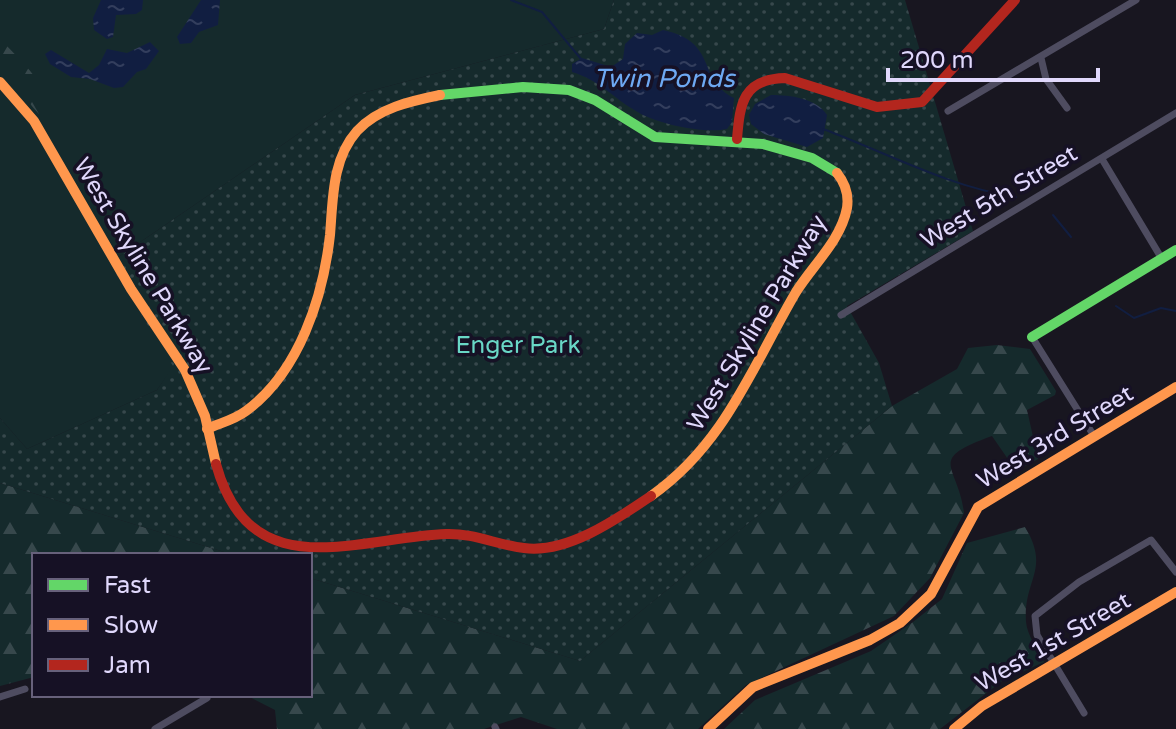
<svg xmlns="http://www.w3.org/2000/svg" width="1176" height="729" font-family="'Varela Round',sans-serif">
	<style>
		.green { fill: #152a2c }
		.forest { fill: url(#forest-firs) }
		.park { fill: url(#park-dots) }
		.water { fill: url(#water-ripples) }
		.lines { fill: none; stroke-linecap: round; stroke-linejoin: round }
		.stream { stroke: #111e41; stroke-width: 2 }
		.street { stroke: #4e4c60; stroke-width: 7 }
		.fast { stroke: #63d668; stroke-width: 10 }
		.slow { stroke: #ff974d; stroke-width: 10 }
		.jam { stroke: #b3261e; stroke-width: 10 }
		.labels { text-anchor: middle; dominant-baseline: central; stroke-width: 7; stroke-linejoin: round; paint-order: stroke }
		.street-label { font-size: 24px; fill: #e0d8fc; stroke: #161125 }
		.park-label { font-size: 24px; fill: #69d7c6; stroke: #161125 }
		.water-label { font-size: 26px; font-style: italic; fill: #6ea9f3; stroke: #161125 }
	</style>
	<defs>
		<pattern id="forest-firs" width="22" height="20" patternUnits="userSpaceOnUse" patternTransform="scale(2)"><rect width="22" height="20" fill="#152a2c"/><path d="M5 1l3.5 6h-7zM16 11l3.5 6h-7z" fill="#37484c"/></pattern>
		<pattern id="park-dots" width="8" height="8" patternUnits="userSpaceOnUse" patternTransform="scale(2)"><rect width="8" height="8" fill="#152a2c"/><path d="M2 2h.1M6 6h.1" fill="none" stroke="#37484c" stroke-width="1.8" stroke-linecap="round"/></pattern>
		<pattern id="water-ripples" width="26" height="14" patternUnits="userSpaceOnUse" patternTransform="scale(2)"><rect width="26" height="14" fill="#111e41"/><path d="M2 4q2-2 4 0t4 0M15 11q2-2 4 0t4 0" fill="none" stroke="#333e5d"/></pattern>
	</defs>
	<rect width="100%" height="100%" fill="#181620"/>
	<polygon class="green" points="0,0 614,0 604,29 355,95 120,256 111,264 174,366 157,390 27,449 0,418"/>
	<g class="forest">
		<path d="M0 39C13 52 58 96 53 114L46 119C24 105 19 77 0 59Z"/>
		<path d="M997 345 1030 349 1056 391 1055 395 1027 410 1038 459 1020 469 1010 462 992 436C925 460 958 464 964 513L930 578 894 616 746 685 698 729H557L521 717 484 729H277L275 710 246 695H310V578L580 661 892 406 957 369 968 348Z"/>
		<polygon points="0,483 234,555 34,555 34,677 0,686"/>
		<path d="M1025 527C1051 570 1023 579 1026 622 1027 635 1038 650 1044 662L1002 681 940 729H724L755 700 871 651 913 622 942 599 967 543Z"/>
	</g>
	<polygon class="park" points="614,0 905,0 973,231 847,306 879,363 892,406 580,661 310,578 310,555 234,555 0,483 0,418 27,449 157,390 173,366 110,264 120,256 355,95 604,29"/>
	<g class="water">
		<polygon points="101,0 143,0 142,10 136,14 116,15 113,37 107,39 94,30 93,18"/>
		<polygon points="201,0 220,0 218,25 199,32 191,43 180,44 177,37"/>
		<path d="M663 30C719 42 696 79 734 98L732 122 727 129C705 134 656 124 636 111 612 97 599 80 572 72V64L582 58 611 67 623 59 625 44 637 33 652 35Z"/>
		<polygon points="150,42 159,51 146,69 137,72 123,87 114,88 90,79 71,77 50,64 45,54 51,50 89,73 99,65 107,49 127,53"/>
		<path d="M771 95C790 95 816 98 827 115L823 138 807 147 764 134 751 124 749 115 755 104Z"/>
	</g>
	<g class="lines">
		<g class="stream">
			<polyline points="511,0 542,12 581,59"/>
			<path d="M823 129C885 152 949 187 1016 197"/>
			<polyline points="1053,215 1071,237"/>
			<polyline points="1116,306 1134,318 1161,308 1176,311"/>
		</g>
		<g class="street">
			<polyline points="1041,58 1046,79 1067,108"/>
			<polyline points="948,111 1136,0"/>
			<polyline points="1102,159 1162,259"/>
			<polyline points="841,315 1176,113"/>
			<polyline points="1032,337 1094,436"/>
			<polyline points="0,697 25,689"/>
			<polyline points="1084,713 1037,635 1035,616 1079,582 1151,540 1176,572"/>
			<polyline points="495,727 496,729"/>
			<polyline points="155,729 207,698"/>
		</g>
		<g class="fast">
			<polyline points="440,95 523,87 569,90 595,100 655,137 763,144 812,158 837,173"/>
			<polyline points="1032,337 1176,250"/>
		</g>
		<g class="slow">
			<polyline points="0,82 34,121 131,289 185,370 205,416 216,464"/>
			<path d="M207 429C220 423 234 420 246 411 299 372 323 298 330 235 333 199 332 159 357 131 378 108 411 101 440 95"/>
			<path d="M651 496C725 444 752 367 796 292 813 265 841 240 847 208 849 195 845 183 837 173"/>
			<polyline points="708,729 753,687 870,640 900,623 931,594 978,507 1176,387"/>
			<polyline points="954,729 982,706 1176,592"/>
		</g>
		<g class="jam">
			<path d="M737 139C740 103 743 79 785 78L877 107 922 102 1015 0"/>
			<path d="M216 464C250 588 354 538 446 534 474 533 497 545 524 548 567 554 617 519 651 496"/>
		</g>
	</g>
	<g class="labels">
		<g class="street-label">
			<text transform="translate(999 197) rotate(-31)">West 5th Street</text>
			<text transform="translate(143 266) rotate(59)">West Skyline Parkway</text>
			<text transform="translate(757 323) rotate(-59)">West Skyline Parkway</text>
			<text transform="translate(1055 437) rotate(-31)">West 3rd Street</text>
			<text transform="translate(1053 642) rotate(-30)">West 1st Street</text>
		</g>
		<g class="park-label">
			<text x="518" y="345">Enger Park</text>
		</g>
		<g class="water-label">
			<text x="664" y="78">Twin Ponds</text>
		</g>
	</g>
	<rect x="32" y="553" width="280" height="144" fill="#161125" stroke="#67617b" stroke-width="2"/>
	<rect x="48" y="579" width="40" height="12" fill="#63d668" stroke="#67617b" stroke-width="2"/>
	<text x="104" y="593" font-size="24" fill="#e0d8fc">Fast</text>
	<rect x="48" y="619" width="40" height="12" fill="#ff974d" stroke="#67617b" stroke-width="2"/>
	<text x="104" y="633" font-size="24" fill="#e0d8fc">Slow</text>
	<rect x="48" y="659" width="40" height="12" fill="#b3261e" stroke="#67617b" stroke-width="2"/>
	<text x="104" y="673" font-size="24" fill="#e0d8fc">Jam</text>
	<path d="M888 68v12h210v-12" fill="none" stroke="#e0d8fc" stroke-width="4"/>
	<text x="900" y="68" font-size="24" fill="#e0d8fc" stroke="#161125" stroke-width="6" paint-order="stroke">200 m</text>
</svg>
